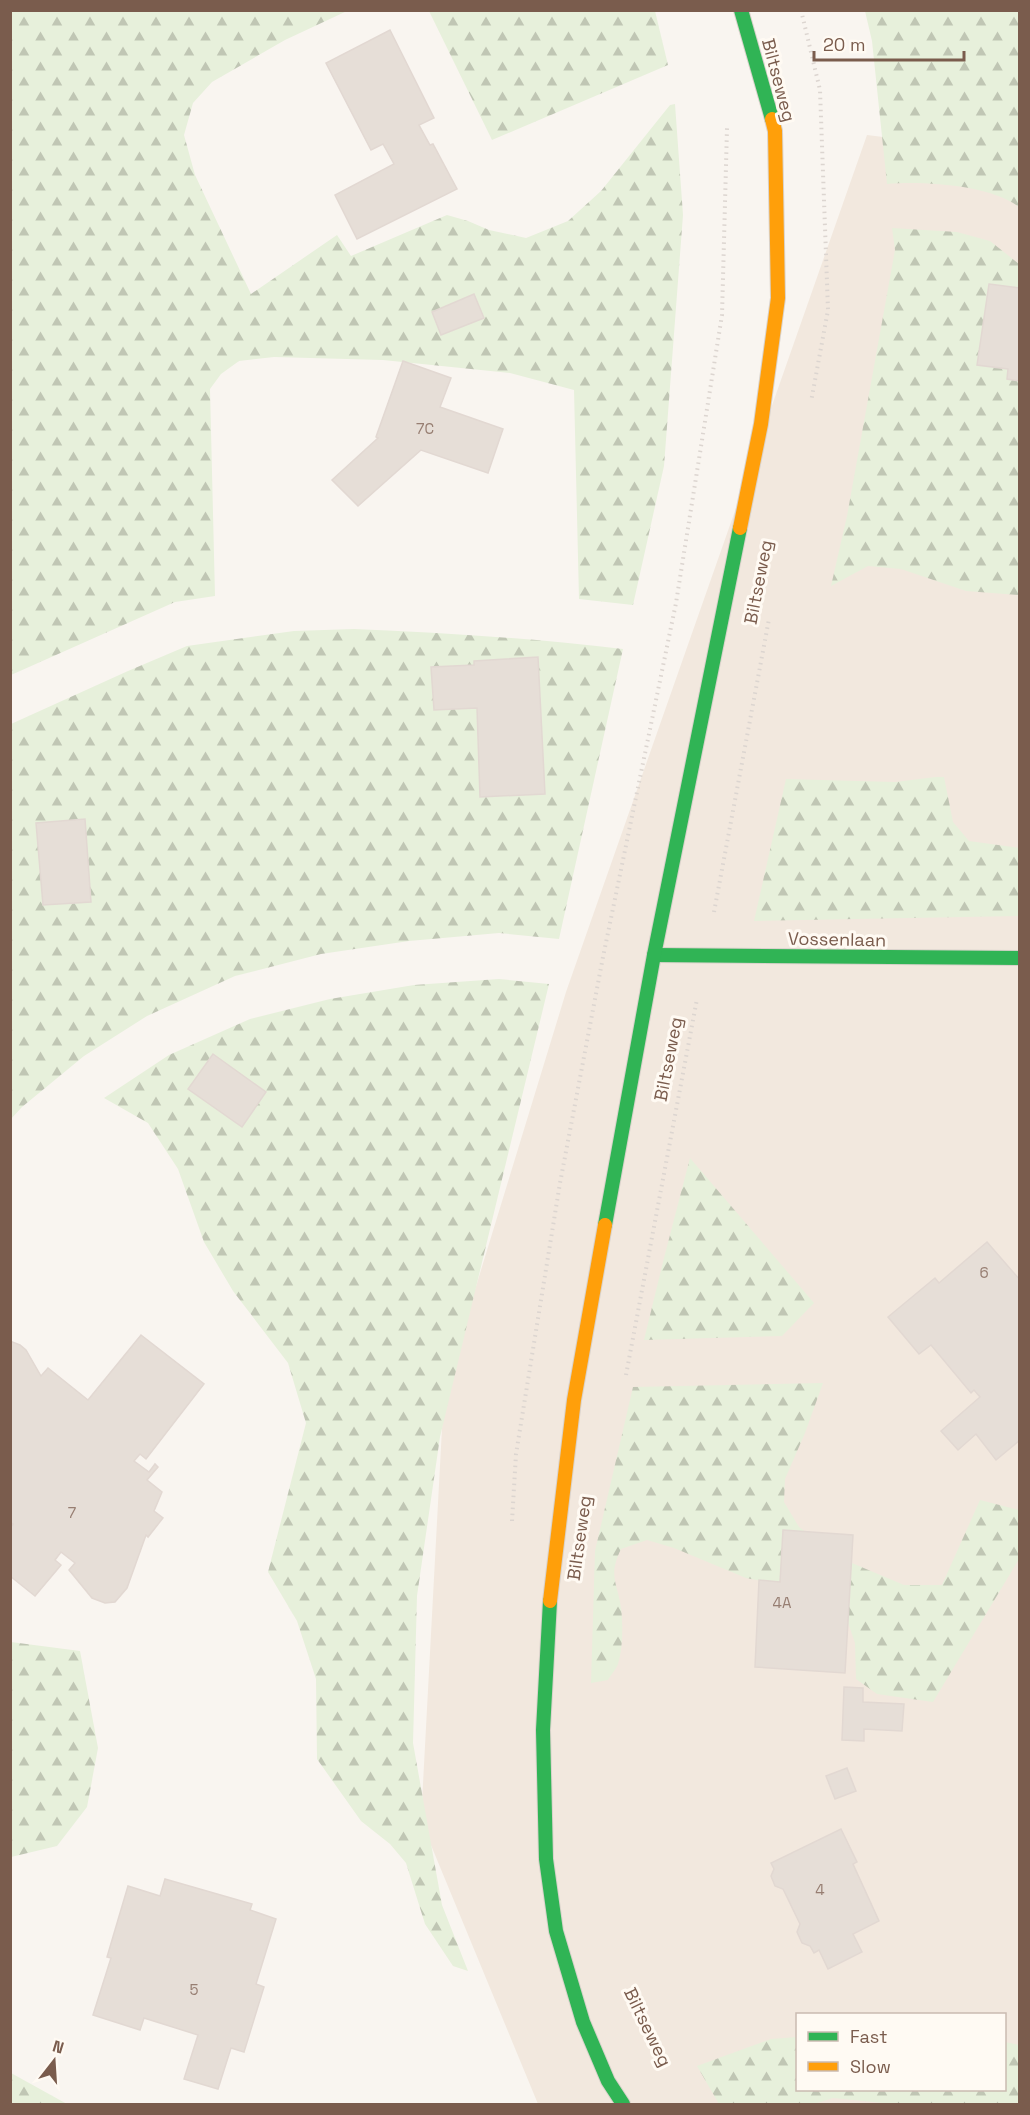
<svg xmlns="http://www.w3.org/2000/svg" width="1030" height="2115" font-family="'Space Grotesk',sans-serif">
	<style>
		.residential { fill: #f2e8de; fill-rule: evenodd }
		.forest { fill: url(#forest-firs) }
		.building { fill: #e6ded7; stroke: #e2d8d2; stroke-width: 1.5 }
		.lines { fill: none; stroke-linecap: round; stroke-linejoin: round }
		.fast-casing { stroke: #d9d2cb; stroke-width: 16 }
		.slow-casing { stroke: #d9d2cb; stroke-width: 16 }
		.path { stroke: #dcd5d0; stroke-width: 4; stroke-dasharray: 1.5 4.5; stroke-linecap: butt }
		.fast { stroke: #30b455; stroke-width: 14 }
		.slow { stroke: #ff9f0a; stroke-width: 14 }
		.labels { text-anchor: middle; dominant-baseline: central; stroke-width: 6; stroke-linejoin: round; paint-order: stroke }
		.number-label { font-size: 15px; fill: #977e72 }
		.street-label { font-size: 18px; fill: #7a5c4d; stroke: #fffaf3 }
	</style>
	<defs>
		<pattern id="forest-firs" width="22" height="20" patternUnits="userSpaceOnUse" patternTransform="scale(1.5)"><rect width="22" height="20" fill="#e7f0db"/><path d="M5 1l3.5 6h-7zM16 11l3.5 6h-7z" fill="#c0c6b4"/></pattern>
	</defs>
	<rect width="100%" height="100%" fill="#f9f5f0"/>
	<path class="residential" d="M867 135 1019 154V2104H538L421 1821 444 1391 566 992ZM798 2014H1004V2090H798Z"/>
	<g class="forest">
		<polygon points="11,11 347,11 285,40 212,82 193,103 184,135 195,175 251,294 337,235 351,256 447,215 468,221 489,230 526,238 568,221 601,191 670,105 675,104 683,215 664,466 633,605 579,599 574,390 510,373 383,360 274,357 239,361 221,374 210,389 215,596 175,602 11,675"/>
		<polygon points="429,11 655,11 668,65 492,140"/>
		<path d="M865 11H1019V207C990 185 924 181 887 184L872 41Z"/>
		<polygon points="892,228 957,232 990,241 1019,264 1019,595 966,591 901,569 868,566 831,586 847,516 895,250"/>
		<path d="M354 629C444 633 533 638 623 649L559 939 499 933 409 941 321 954 235 976 147 1016 84 1056 22 1107 11 1119V724L128 671 187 646 294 631Z"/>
		<polygon points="936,777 944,777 953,822 969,841 1019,848 1019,916 754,921 786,779 895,782"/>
		<polygon points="499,979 549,984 440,1437 417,1596 413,1743 442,1905 468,1971 453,1966 425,1924 406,1863 390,1844 361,1821 317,1759 316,1679 297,1621 268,1572 306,1423 288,1363 233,1291 204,1242 178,1169 148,1123 104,1098 169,1055 250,1019 330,999 414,985"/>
		<polygon points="690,1158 814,1303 782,1336 644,1340 664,1258"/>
		<path d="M823 1383 805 1433 785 1479 784 1502 799 1527 840 1558 904 1585H942L980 1500 1019 1510V1559L933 1702 877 1694 856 1679 855 1643 844 1611 796 1588 746 1578 674 1548 647 1540 621 1549C608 1576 617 1581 621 1608 623 1624 623 1648 618 1664 616 1669 611 1675 608 1680L591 1683 595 1551 633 1387Z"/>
		<polygon points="11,1642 80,1651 98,1748 87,1807 57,1846 11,1857"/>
		<polygon points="797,2037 798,2090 1004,2090 1005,2042 1019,2045 1019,2104 893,2104 833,2098 814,2104 719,2104 697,2066 771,2039"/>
		<polygon points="11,2073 67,2104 11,2104"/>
	</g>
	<g class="building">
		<polygon points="390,30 434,118 419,125 430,145 433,144 457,189 357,239 335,195 394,164 383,144 371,150 326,63"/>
		<polygon points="989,284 1020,288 1020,381 1007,379 1008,369 977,365"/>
		<polygon points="474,294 484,318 441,335 432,312"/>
		<polygon points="403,361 451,378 440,407 503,429 488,473 421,450 358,506 332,480 378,438 376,437"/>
		<polygon points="538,657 545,794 480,797 477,708 434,710 431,667 474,665 474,661"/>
		<polygon points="85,819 91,902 43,905 36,823"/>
		<polygon points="213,1054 266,1092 242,1127 188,1089"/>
		<polygon points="987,1242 1020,1280 1020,1440 996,1460 976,1434 958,1450 941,1431 980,1397 974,1390 971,1393 931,1345 919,1354 888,1317 935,1278 939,1283"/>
		<polygon points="141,1335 204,1384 146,1459 140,1454 134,1461 149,1472 155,1464 158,1467 147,1480 162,1492 154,1511 163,1518 148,1537 146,1535 127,1588 115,1602 105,1603 92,1598 69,1570 75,1563 61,1552 55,1560 61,1565 35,1596 10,1576 10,1528 13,1524 10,1522 10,1341 20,1345 26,1350 41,1376 48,1368 88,1400"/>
		<polygon points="783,1530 853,1535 845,1673 755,1667 759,1580 780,1582"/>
		<polygon points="844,1687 863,1688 863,1702 904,1704 902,1731 864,1729 864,1741 842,1740"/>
		<polygon points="847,1768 856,1791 835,1799 826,1776"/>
		<polygon points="841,1829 857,1862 853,1864 879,1921 853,1934 862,1952 828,1969 819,1950 814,1953 810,1946 802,1943 797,1932 800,1924 783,1889 775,1886 771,1876 774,1869 771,1863"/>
		<polygon points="165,1879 252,1904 250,1910 276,1919 256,1984 264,1987 244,2052 231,2048 218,2089 184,2079 198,2035 144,2018 140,2030 93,2015 111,1958 107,1957 128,1886 160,1896"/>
	</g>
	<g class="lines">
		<defs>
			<g id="fast">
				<polyline points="741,10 772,119"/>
				<polyline points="654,955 1020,958"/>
				<polyline points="605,1225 654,955 740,528"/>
				<polyline points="550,1601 543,1730 546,1859 556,1931 583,2022 608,2081 623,2104"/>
			</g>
			<g id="slow">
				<polyline points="740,528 761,424 778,298 775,131 772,119"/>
				<polyline points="550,1601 574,1400 605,1225"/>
			</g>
		</defs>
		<use href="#fast" class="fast-casing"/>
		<use href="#slow" class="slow-casing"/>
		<g class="path">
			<polyline points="801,10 820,90 828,310 811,402"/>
			<polyline points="714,912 769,619"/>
			<polyline points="626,1375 697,999"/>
			<polyline points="512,1521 516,1454 560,1183 603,957 676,603 722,315 727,128"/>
		</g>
		<use href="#fast" class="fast"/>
		<use href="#slow" class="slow"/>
	</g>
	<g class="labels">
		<g class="number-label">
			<text x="425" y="428">7C</text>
			<text x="984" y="1272">6</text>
			<text x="72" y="1512">7</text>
			<text x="782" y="1602">4A</text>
			<text x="820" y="1889">4</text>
			<text x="194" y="1989">5</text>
		</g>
		<g class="street-label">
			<text transform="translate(779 80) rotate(75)">Biltseweg</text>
			<text transform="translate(758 582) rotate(-79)">Biltseweg</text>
			<text transform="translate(837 939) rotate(1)">Vossenlaan</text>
			<text transform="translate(668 1059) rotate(-79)">Biltseweg</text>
			<text transform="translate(579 1538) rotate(-82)">Biltseweg</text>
			<text transform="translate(648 2027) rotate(64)">Biltseweg</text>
		</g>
	</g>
	<rect width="1030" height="2115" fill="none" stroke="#7a5c4d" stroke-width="24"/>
	<rect x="796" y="2013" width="210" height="78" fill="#fffaf3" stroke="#cabbb1" stroke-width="1.5"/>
	<rect x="808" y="2032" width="30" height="9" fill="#30b455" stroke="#cabbb1" stroke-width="1.5"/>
	<text x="850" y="2043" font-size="18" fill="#7a5c4d">Fast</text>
	<rect x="808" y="2062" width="30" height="9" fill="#ff9f0a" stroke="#cabbb1" stroke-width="1.5"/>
	<text x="850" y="2073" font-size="18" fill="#7a5c4d">Slow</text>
	<g transform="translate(54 2061) rotate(17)" stroke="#fffaf3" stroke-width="4.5" paint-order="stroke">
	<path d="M0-4.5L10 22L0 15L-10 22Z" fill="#7a5c4d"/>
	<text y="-9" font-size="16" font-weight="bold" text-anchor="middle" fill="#7a5c4d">N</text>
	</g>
	<path d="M814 51v9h150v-9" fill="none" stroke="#7a5c4d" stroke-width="3"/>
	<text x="823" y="51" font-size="18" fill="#7a5c4d" stroke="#fffaf3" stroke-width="4.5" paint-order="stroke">20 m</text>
</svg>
